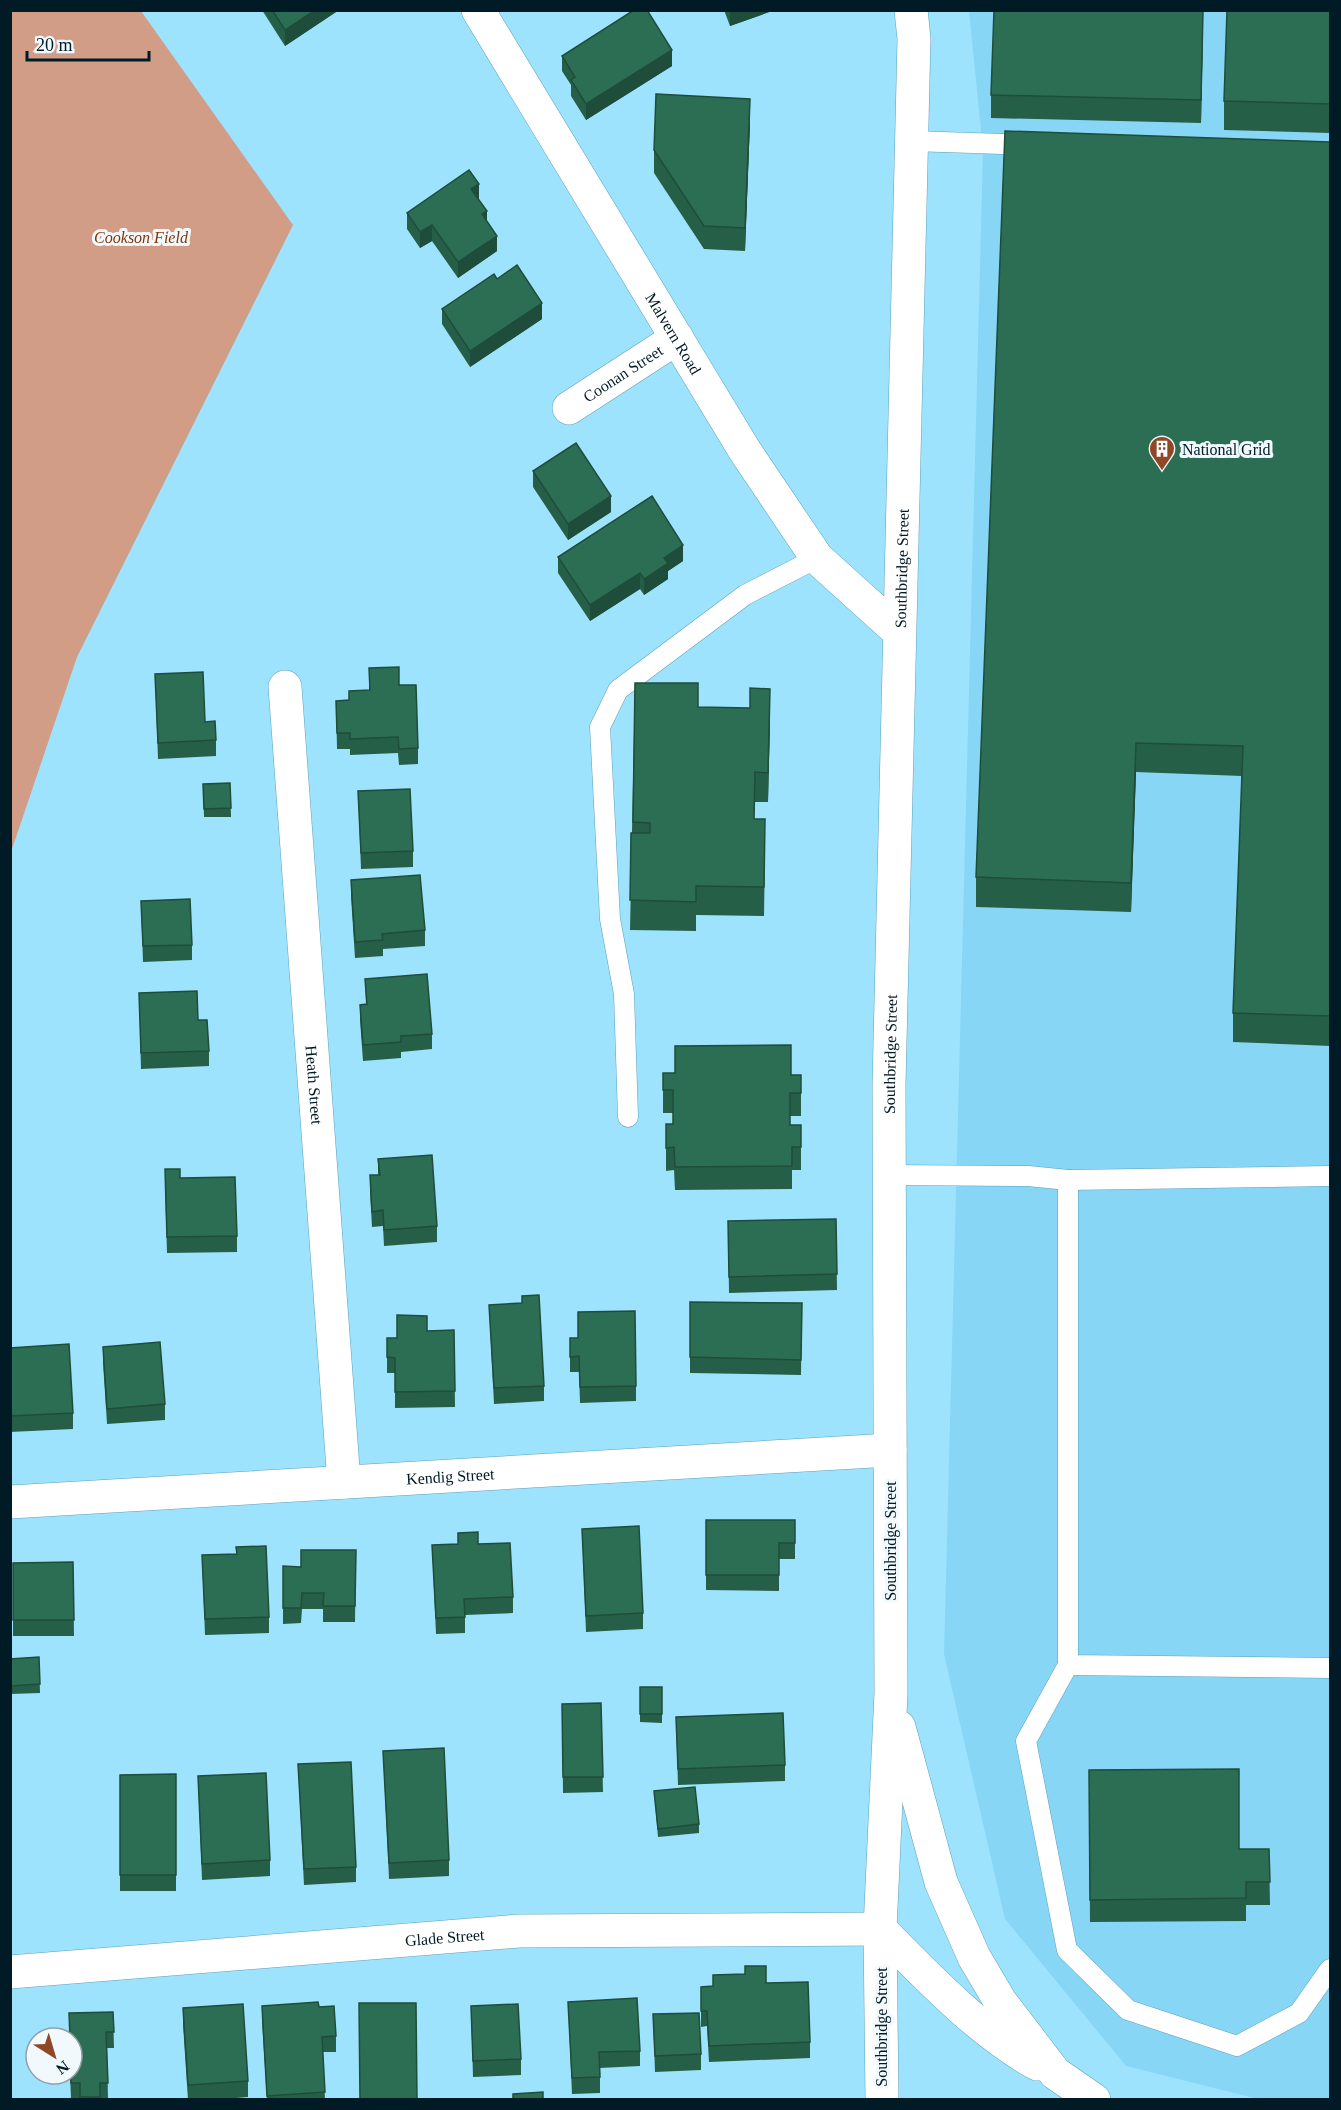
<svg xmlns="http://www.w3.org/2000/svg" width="1341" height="2110" font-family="Georgia,serif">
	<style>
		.built { fill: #88d6f6 }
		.green { fill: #d29d86 }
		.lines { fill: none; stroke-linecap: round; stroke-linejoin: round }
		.service-casing { stroke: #5ca1bb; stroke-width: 21 }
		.minor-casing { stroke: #5ca1bb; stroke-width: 34 }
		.primary-casing { stroke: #5ca1bb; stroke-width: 34 }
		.service { stroke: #fff; stroke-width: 20 }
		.minor { stroke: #fff; stroke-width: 33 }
		.primary { stroke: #fff; stroke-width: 33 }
		.wall { fill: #265f48 }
		.shaded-wall { fill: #1f4d3b }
		.building { fill: #2c6e54; stroke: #1f4d3b; stroke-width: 1.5 }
		.labels { text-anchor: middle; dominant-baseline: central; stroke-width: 6; stroke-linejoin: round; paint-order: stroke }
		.park-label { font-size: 16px; font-style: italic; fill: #813508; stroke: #f2f9fc }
		.street-label { font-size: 16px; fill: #001b25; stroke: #f2f9fc }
		.poi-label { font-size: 16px; fill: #001b25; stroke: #f2f9fc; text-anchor: start }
	</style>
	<rect width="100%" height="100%" fill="#9de3fe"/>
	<polygon class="built" points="969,11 1330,11 1330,2099 1258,2099 1126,2066 1005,1919 944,1654 983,150"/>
	<polygon class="green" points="11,10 141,11 293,225 77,657 11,852"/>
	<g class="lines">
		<defs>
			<g id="service">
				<polyline points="912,141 1031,145"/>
				<polyline points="628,1117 624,994 610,919 600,727 618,690 745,595 817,558"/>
				<polyline points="889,1175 1028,1176 1068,1180 1330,1176"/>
				<polyline points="1068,1180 1068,1665 1330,1668"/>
				<polyline points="1068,1665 1026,1741 1067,1950 1128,2010 1237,2046 1299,2013 1330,1969"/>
			</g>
			<g id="minor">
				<path id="s1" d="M478 10 745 451 817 558 899 632"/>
				<path id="s2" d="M569 408 677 338"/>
				<path id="s3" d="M285 687 344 1482"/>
				<path id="s4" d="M10 1502 890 1450"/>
				<path id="s5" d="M10 1972 519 1931 880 1929"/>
			</g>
			<g id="primary">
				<polyline points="899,1727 941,1882 974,1957 1000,2001 1055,2073 1094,2100"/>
				<path d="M880 1929C929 1978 977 2030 1037 2064"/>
				<path id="s6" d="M882 2100 880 1929 891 1693 889 1085 914 39 911 10"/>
			</g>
		</defs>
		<use href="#service" class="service-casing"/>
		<use href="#minor" class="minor-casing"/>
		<use href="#primary" class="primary-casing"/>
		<use href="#service" class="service"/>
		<use href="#minor" class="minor"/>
		<use href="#primary" class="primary"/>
	</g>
	<g class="wall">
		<polygon points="262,10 339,10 285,46"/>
		<polygon points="724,10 775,10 730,26"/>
		<polygon points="1330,10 1330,133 1224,130 1224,101"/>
		<polygon points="1203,25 1201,123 991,118 991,95"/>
		<polygon points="562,56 672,66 586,120 571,96 571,85 562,71"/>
		<polygon points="750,122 745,251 704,249 654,173 654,150"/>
		<polygon points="1330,142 1330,1046 1233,1042 1233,1013 1242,776 1136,772 1131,912 976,907 976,877"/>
		<polygon points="479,200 497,251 458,278 432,241 420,248 407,229 407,213"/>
		<polygon points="497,279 542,319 470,367 442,324 442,309"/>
		<polygon points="533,471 611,512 568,540 533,487"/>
		<polygon points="558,557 683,561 668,571 668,579 644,595 640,589 590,621 558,573"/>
		<polygon points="369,668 399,685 418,748 418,764 399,765 398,753 350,755 350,749 337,749 336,701 349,700 349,691 369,690"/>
		<polygon points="155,674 205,722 216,740 216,756 158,759"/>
		<polygon points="635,683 698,707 770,718 768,802 755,802 754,819 765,848 764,916 696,915 696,931 630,930"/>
		<polygon points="230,783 231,817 204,817 203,784"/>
		<polygon points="358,791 413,851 413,867 361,869"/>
		<polygon points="351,880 425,930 425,946 383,949 383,956 355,958 351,896"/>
		<polygon points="141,901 192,945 192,960 143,962"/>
		<polygon points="365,979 432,1034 432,1049 401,1052 401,1058 363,1061 360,1020 360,1005 366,1004"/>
		<polygon points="139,993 198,1020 209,1051 209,1066 141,1069"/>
		<polygon points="663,1073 801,1075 801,1116 790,1116 790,1125 801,1125 801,1170 792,1170 792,1189 675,1190 674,1170 666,1171 666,1124 673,1124 673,1113 663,1113"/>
		<polygon points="378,1159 437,1226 437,1242 384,1246 383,1226 372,1227 370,1191 370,1175 378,1175"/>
		<polygon points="180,1178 237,1236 237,1252 167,1253 165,1185"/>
		<polygon points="836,1219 837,1290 729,1293 728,1221"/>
		<polygon points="690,1302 802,1303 801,1375 690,1373"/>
		<polygon points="522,1303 544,1386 544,1401 494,1404 489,1305"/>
		<polygon points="454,1330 455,1407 395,1408 395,1373 387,1373 387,1338 397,1338 427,1331"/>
		<polygon points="570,1338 636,1386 636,1401 580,1403 579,1372 570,1372"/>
		<polygon points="103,1347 165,1404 165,1420 107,1424 103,1362"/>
		<polygon points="10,1348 73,1413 73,1429 10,1432"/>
		<polygon points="706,1520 795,1520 795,1559 779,1559 779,1591 706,1590"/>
		<polygon points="582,1529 643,1613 643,1629 586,1632"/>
		<polygon points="478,1544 513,1597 513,1613 465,1615 465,1633 436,1634 432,1545"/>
		<polygon points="356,1550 355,1622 323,1622 323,1609 302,1609 301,1623 283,1624 283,1566 301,1567"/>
		<polygon points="236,1554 269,1617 269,1633 205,1635 202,1555"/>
		<polygon points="73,1562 74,1636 13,1636 13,1563"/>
		<polygon points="39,1657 40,1693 10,1694 10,1659"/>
		<polygon points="640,1687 662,1687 662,1723 640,1722"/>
		<polygon points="601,1703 603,1792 563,1793 562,1704"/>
		<polygon points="676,1717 785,1765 785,1781 678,1785"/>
		<polygon points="383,1751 449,1860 449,1876 389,1879"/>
		<polygon points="298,1764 356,1867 356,1882 304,1885"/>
		<polygon points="1089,1770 1239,1849 1269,1849 1270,1905 1246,1905 1246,1921 1090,1922"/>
		<polygon points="176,1774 176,1891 120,1891 120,1775"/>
		<polygon points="198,1776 270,1860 270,1876 202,1880"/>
		<polygon points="654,1791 699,1824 699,1833 658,1837"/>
		<polygon points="766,1983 810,2042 810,2058 709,2062 707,2026 701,2027 701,1987"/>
		<polygon points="568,2002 640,2051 640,2066 600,2068 600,2093 572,2094"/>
		<polygon points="262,2006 319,2007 336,2036 336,2052 323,2052 325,2100 267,2100 262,2021"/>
		<polygon points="471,2006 521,2059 521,2075 473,2077"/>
		<polygon points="183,2008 248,2081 248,2097 214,2100 188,2100 183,2024"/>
		<polygon points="113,2012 114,2048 107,2048 108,2099 71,2099 70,2074 72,2074 72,2038 69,2038 69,2013"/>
		<polygon points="653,2014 701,2054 701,2070 655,2072"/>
	</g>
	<g class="shaded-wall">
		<polygon points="315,10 339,10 285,46 285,30"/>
		<polygon points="775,10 730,26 730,11"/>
		<polygon points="1203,10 1203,25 1201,123 1201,100"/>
		<polygon points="672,50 672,66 586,120 586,104"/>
		<polygon points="750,99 750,122 745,251 745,228"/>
		<polygon points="479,184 479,200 471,189"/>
		<polygon points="487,211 487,227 482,214"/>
		<polygon points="432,225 432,241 420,248 420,232"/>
		<polygon points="497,236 497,251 458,278 458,262"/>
		<polygon points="542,303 542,319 470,367 470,351"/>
		<polygon points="611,496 611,512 568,540 568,524"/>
		<polygon points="683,545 683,561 668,571 668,579 644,595 644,579 664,558"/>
		<polygon points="640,573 640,589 590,621 590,605"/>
		<polygon points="770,689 770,718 768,802 768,773"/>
		<polygon points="1136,743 1136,772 1131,912 1131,883"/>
	</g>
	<g class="building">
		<polygon points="272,10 315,10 285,30"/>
		<polygon points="634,10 647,10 672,50 586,104 571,80 575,77 562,56"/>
		<polygon points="994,10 1203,10 1201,100 991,95"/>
		<polygon points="1227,10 1330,10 1330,104 1224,101"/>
		<polygon points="656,94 750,99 745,228 704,226 654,150"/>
		<polygon points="1005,131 1330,142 1330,1016 1233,1013 1243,746 1136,743 1131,883 976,877"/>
		<polygon points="469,170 479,184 471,189 487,211 482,214 497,236 458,262 432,225 420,232 407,213"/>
		<polygon points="517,265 542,303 470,351 442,309 494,274 497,279"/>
		<polygon points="576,443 611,496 568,524 533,471"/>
		<polygon points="652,496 683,545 664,558 668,563 644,579 640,573 590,605 558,557"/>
		<polygon points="399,667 399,685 416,685 418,748 399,749 398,737 350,739 350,733 337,733 336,701 349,700 349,691 370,690 369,668"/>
		<polygon points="203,672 205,722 215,721 216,740 158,743 155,674"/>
		<polygon points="635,683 698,683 698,707 750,708 750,688 770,689 768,773 755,772 754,819 765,819 764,887 696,886 696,902 630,900 631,833 650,833 650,823 633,822"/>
		<polygon points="230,783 231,808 204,809 203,784"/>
		<polygon points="410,789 413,851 361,853 358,791"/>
		<polygon points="420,875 425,930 382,934 383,940 355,942 351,880"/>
		<polygon points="190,899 192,945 143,946 141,901"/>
		<polygon points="427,974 432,1034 401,1036 401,1042 363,1045 360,1005 367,1004 365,979"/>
		<polygon points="197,991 198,1020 207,1020 209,1051 141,1053 139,993"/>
		<polygon points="791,1045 791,1075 801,1075 801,1093 790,1093 790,1125 801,1125 801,1147 792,1147 792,1166 675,1167 674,1147 666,1148 666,1124 673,1124 673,1090 663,1090 663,1073 675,1073 675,1046"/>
		<polygon points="432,1155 437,1226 384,1230 383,1210 372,1212 370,1175 380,1175 378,1159"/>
		<polygon points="165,1169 180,1169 180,1178 235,1177 237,1236 167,1237"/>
		<polygon points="836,1219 837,1274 729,1277 728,1221"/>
		<polygon points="539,1295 544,1386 494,1388 489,1305 522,1303 522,1296"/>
		<polygon points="690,1302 802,1303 801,1360 690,1357"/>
		<polygon points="635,1311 636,1386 580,1387 579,1356 570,1357 570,1338 578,1338 578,1312"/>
		<polygon points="397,1315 427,1316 427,1331 454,1330 455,1391 395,1392 395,1358 387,1357 387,1338 397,1338"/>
		<polygon points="160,1342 165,1404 107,1409 103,1347"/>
		<polygon points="69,1344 73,1413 10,1416 10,1348"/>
		<polygon points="706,1520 795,1520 795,1543 779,1543 779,1575 706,1575"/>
		<polygon points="639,1526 643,1613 586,1616 582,1529"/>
		<polygon points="478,1532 478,1544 510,1543 513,1597 464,1599 465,1617 436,1618 432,1545 458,1544 458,1533"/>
		<polygon points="266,1546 269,1617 205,1619 202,1555 237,1554 236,1547"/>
		<polygon points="301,1550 356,1550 355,1606 323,1606 324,1593 302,1593 301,1608 283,1608 283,1566 301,1567"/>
		<polygon points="73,1562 74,1620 13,1620 13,1563"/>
		<polygon points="39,1657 40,1684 10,1686 10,1659"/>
		<rect x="640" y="1687" width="22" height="27"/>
		<polygon points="601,1703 603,1777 563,1777 562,1704"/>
		<polygon points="783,1713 785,1765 678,1769 676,1717"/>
		<polygon points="444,1748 449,1860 389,1863 383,1751"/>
		<polygon points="351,1762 356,1867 304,1869 298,1764"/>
		<polygon points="1239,1769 1239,1849 1269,1849 1270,1882 1246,1882 1246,1898 1090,1900 1089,1770"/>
		<polygon points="266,1773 270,1860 202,1864 198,1776"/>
		<polygon points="176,1774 176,1875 120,1875 120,1775"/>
		<polygon points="695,1787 699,1824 658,1829 654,1791"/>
		<polygon points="745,1966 766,1966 766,1983 808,1982 810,2042 709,2046 707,2011 701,2011 701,1987 713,1986 713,1975 745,1974"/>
		<polygon points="637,1998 640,2051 599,2052 600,2077 572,2078 568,2002"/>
		<polygon points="318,2002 319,2007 334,2006 336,2036 322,2037 325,2092 267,2096 262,2006"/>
		<polygon points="359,2003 416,2003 417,2100 360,2100"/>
		<polygon points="243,2004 248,2081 188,2085 183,2008"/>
		<polygon points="518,2004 521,2059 473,2061 471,2006"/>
		<polygon points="113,2012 114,2032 106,2032 108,2083 100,2083 100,2097 80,2097 80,2083 71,2083 72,2038 70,2038 69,2013"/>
		<polygon points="699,2013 701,2054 655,2056 653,2014"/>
		<polygon points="543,2092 543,2100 513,2100 513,2094"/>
	</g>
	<defs>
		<symbol id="building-pin" viewBox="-11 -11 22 30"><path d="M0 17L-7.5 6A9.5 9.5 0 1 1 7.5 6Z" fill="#8f4725" stroke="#f2f9fc"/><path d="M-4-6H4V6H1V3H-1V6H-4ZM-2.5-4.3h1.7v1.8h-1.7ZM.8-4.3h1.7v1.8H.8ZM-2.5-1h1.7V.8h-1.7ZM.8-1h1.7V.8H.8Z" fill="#fff"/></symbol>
	</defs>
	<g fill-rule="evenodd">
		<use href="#building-pin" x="1147" y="434" width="30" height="40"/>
	</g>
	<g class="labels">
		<g class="park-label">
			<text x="141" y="237">Cookson Field</text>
		</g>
		<g class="street-label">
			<text stroke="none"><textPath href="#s1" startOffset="378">Malvern Road</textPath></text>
			<text stroke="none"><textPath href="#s2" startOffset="64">Coonan Street</textPath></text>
			<text stroke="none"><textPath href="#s6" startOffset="1532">Southbridge Street</textPath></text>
			<text stroke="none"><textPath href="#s6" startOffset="1046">Southbridge Street</textPath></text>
			<text stroke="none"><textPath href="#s3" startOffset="399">Heath Street</textPath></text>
			<text stroke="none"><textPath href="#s4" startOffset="441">Kendig Street</textPath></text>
			<text transform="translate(890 1541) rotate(-90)">Southbridge Street</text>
			<text stroke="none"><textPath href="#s5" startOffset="436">Glade Street</textPath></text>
			<text transform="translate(881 2027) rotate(-90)">Southbridge Street</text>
		</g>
		<g class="poi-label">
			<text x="1182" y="449">National Grid</text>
		</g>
	</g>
	<rect width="1341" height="2110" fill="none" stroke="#001b25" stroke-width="24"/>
	<g transform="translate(54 2056) rotate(143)"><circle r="28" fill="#f2f9fc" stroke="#91a0a6" stroke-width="1.5"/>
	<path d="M0-4.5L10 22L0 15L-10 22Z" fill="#8f4725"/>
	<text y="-9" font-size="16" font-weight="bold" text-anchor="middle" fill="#001b25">N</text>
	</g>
	<path d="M27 51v9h122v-9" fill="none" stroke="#001b25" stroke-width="3"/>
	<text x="36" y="51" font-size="18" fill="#001b25" stroke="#f2f9fc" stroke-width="4.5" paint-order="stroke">20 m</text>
</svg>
